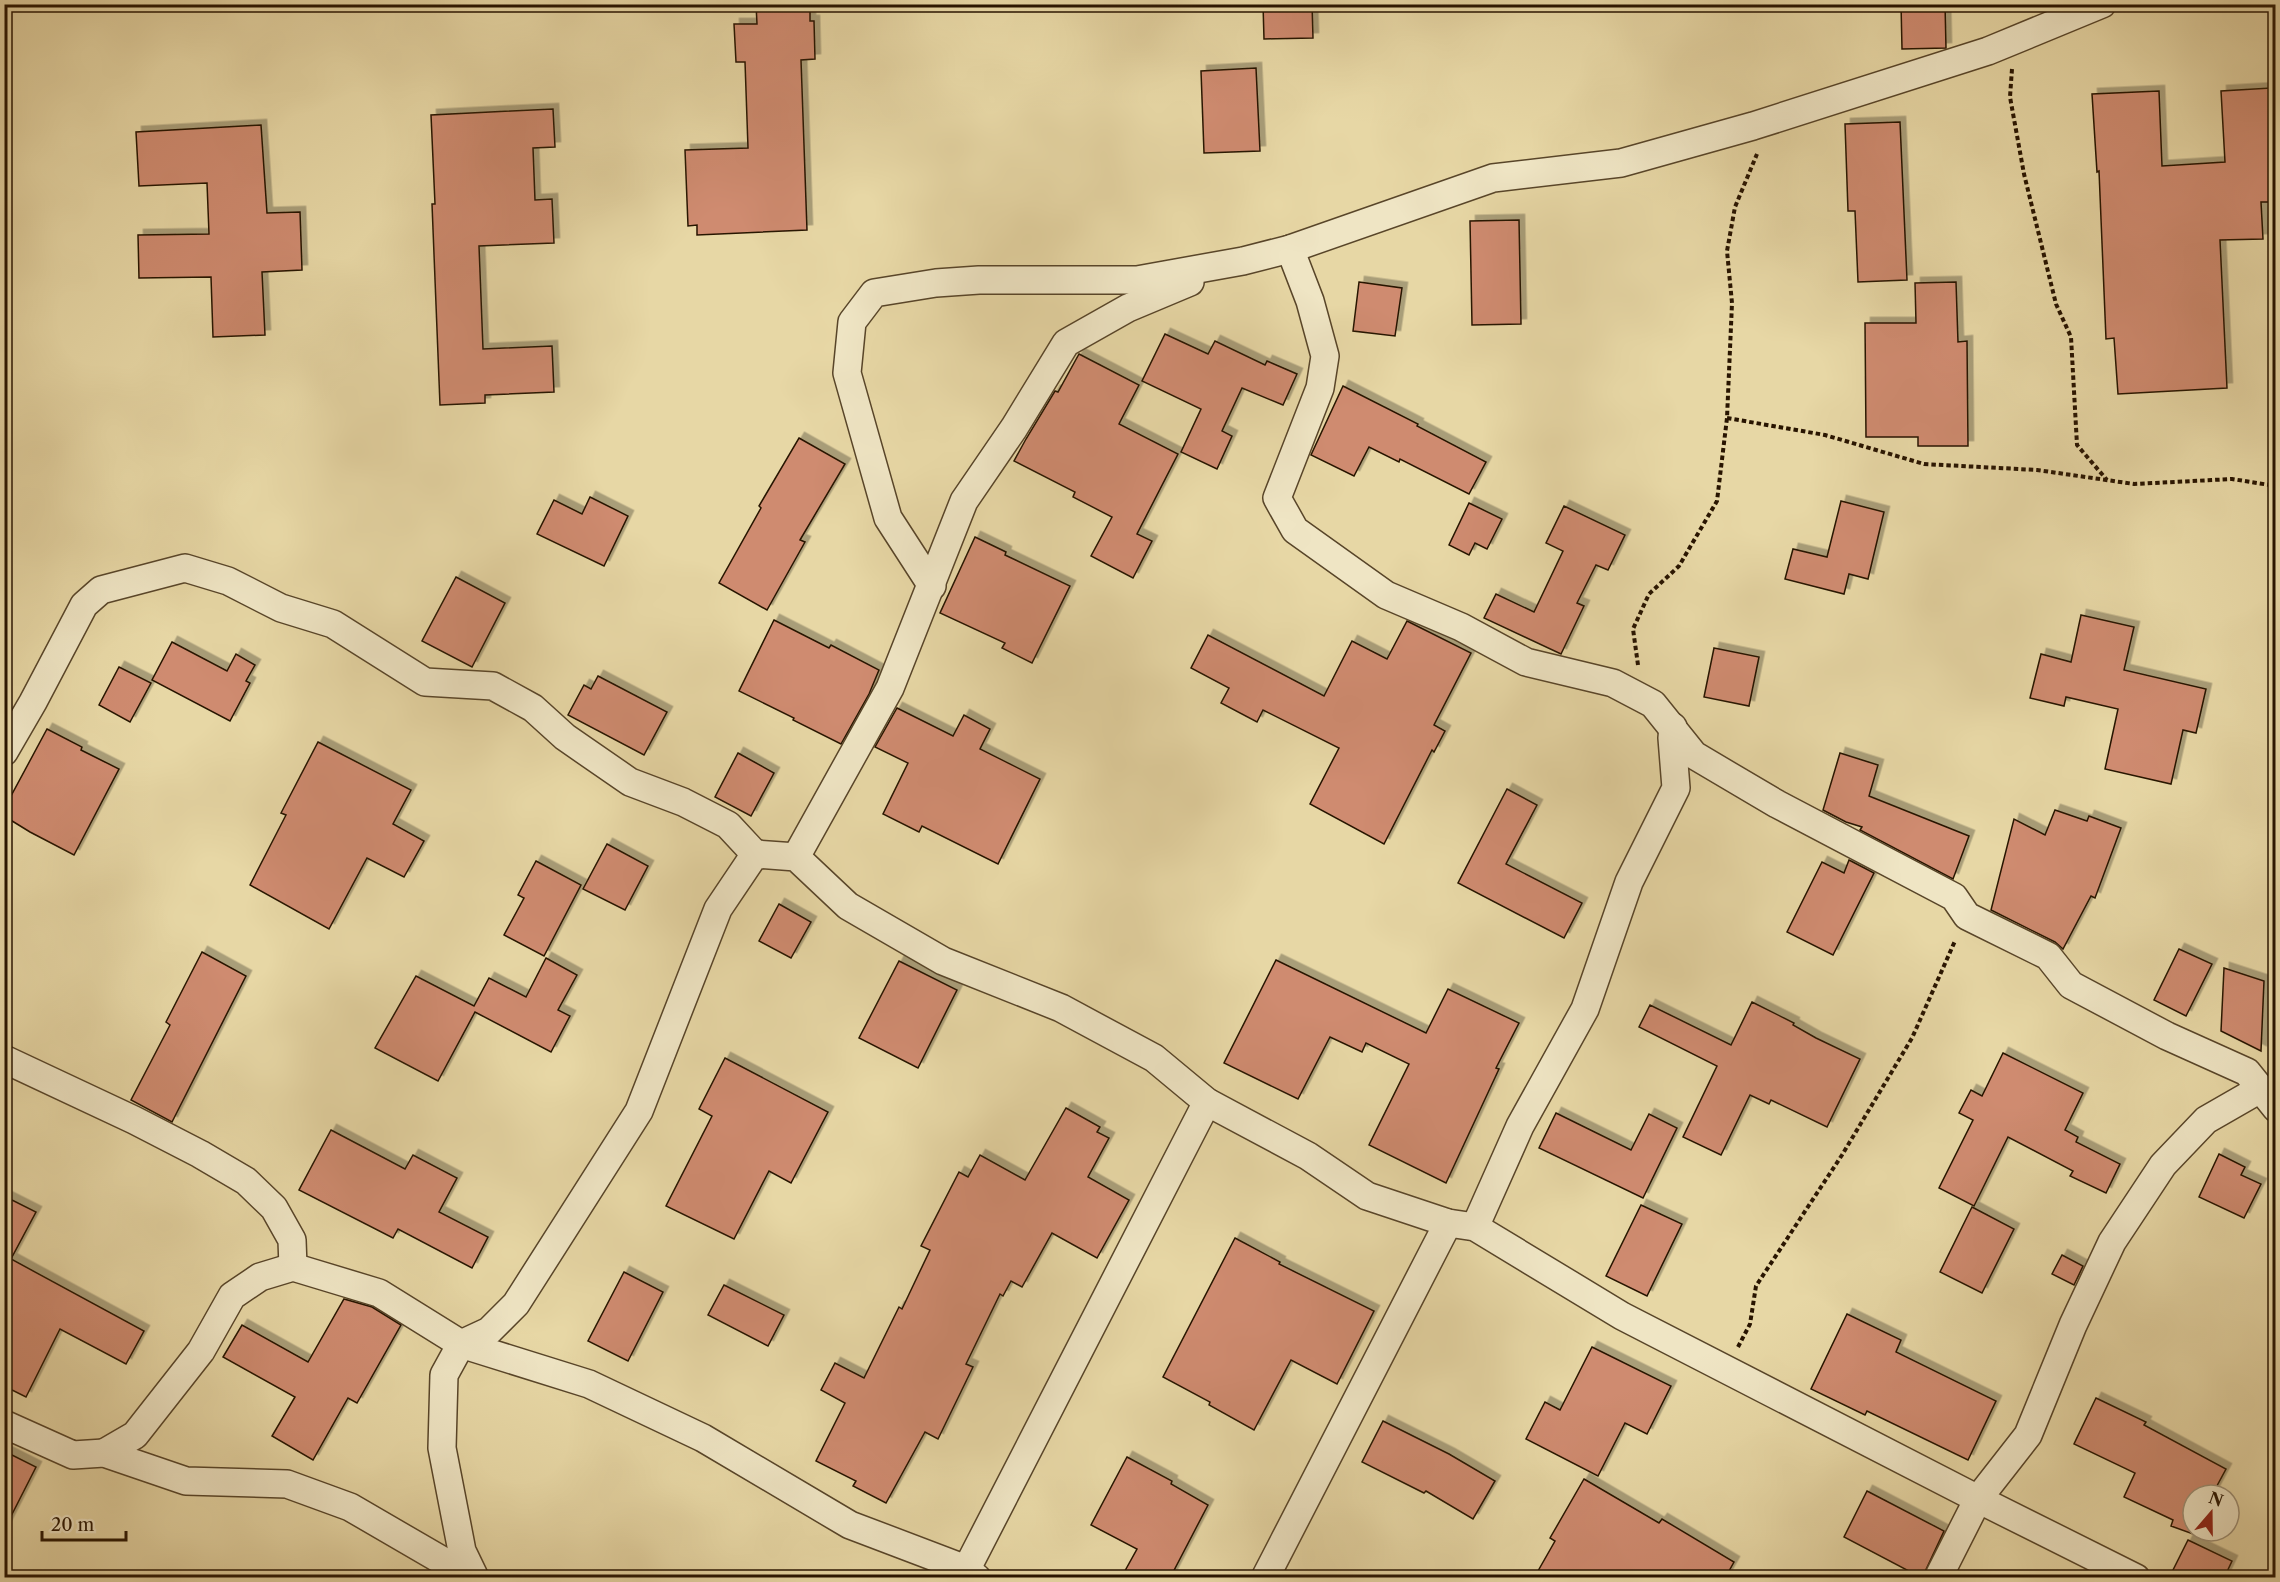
<svg xmlns="http://www.w3.org/2000/svg" width="2280" height="1582" font-family="'Libre Caslon Text',serif">
	<style>
		.building { fill: #cf8b6f; stroke: #281400; stroke-width: 1.5; filter: url(#shadow) }
		.lines { fill: none; stroke-linecap: round; stroke-linejoin: round }
		.street-casing { stroke: #584529; stroke-width: 30 }
		.path { stroke: #281400; stroke-width: 4; stroke-dasharray: 4.5 3; stroke-linecap: butt }
		.street { stroke: #efe5c4; stroke-width: 27 }
	</style>
	<defs>
		<filter id="shadow"><feDropShadow dx="5.5" dy="-5.5" stdDeviation="0" flood-color="#0004"/></filter>
	</defs>
	<rect width="100%" height="100%" fill="#e7d7a5"/>
	<filter id="stains"><feTurbulence type="fractalNoise" baseFrequency=".00333" numOctaves="4"/><feColorMatrix values="0 0 0 0 .2 0 0 0 0 .09 0 0 0 0 .02 0 0 0 .5 -.17"/></filter>
	<radialGradient id="worn" r=".72"><stop offset=".6" stop-color="#630" stop-opacity="0"/><stop offset="1" stop-color="#630" stop-opacity=".3"/></radialGradient>
	<g class="building">
		<polygon points="756,4 810,4 810,21 814,21 815,59 801,60 807,230 697,235 697,225 688,226 685,150 748,148 745,62 736,62 734,24 757,24"/>
		<polygon points="1263,4 1312,4 1313,38 1264,39"/>
		<polygon points="1901,4 1945,4 1946,48 1902,49"/>
		<polygon points="1256,68 1260,151 1204,153 1201,71"/>
		<polygon points="2271,88 2274,138 2270,138 2273,202 2261,202 2263,239 2220,240 2227,388 2118,394 2114,338 2106,339 2099,171 2097,172 2092,94 2159,91 2162,166 2225,162 2221,91"/>
		<polygon points="553,109 555,147 533,148 535,200 552,199 554,243 479,246 483,349 552,346 554,392 485,395 485,403 440,405 432,204 435,204 431,115"/>
		<polygon points="1900,122 1907,280 1858,282 1855,211 1848,211 1845,124"/>
		<polygon points="261,125 267,213 300,212 302,270 262,272 265,335 213,337 211,277 139,278 138,235 209,234 207,183 139,186 136,132"/>
		<polygon points="1519,220 1521,324 1472,325 1470,221"/>
		<polygon points="1359,282 1402,288 1395,336 1353,331"/>
		<polygon points="1956,282 1958,342 1967,341 1968,446 1918,446 1918,437 1866,437 1865,323 1916,323 1915,283"/>
		<polygon points="1165,334 1208,354 1215,341 1265,365 1267,361 1297,374 1283,405 1242,388 1222,431 1232,436 1217,469 1181,452 1201,409 1142,381"/>
		<polygon points="1079,354 1139,385 1119,424 1178,454 1137,534 1152,541 1133,578 1091,556 1112,517 1073,497 1075,492 1014,461 1026,439 1055,391 1058,392"/>
		<polygon points="1343,386 1418,424 1417,426 1486,462 1469,494 1400,459 1399,462 1369,447 1354,476 1311,455"/>
		<polygon points="799,438 845,464 800,540 805,542 767,610 719,583 761,508 759,506"/>
		<polygon points="590,497 628,516 604,566 537,534 554,500 582,514"/>
		<polygon points="1841,501 1884,512 1868,579 1849,574 1844,594 1785,579 1793,549 1827,557"/>
		<polygon points="1469,503 1502,519 1487,549 1475,543 1469,555 1449,545"/>
		<polygon points="1564,506 1625,535 1608,570 1596,565 1577,603 1584,606 1561,654 1484,618 1496,594 1534,612 1563,551 1546,543"/>
		<polygon points="975,537 1006,552 1005,555 1070,586 1032,663 1002,648 1005,643 940,613"/>
		<polygon points="456,577 505,603 472,667 422,641"/>
		<polygon points="2081,615 2134,627 2124,670 2206,689 2196,733 2183,730 2171,784 2105,769 2118,709 2066,697 2064,706 2030,698 2041,654 2071,662"/>
		<polygon points="774,620 829,648 831,645 879,670 869,694 841,744 793,720 794,718 739,691"/>
		<polygon points="1407,621 1471,653 1434,725 1445,731 1434,752 1432,750 1384,844 1310,804 1339,748 1263,710 1257,722 1221,703 1229,688 1191,668 1208,635 1324,696 1352,641 1387,659"/>
		<polygon points="172,642 227,671 236,654 255,665 246,681 250,683 230,721 152,680"/>
		<polygon points="1714,648 1759,657 1749,706 1704,697"/>
		<polygon points="119,667 151,683 130,722 99,705"/>
		<polygon points="598,676 667,712 644,755 568,715 584,685 591,689"/>
		<polygon points="897,708 953,736 964,715 990,729 980,749 1040,779 998,864 922,826 919,832 883,814 908,763 875,747"/>
		<polygon points="47,729 82,747 81,750 119,769 74,855 30,832 4,816 4,809"/>
		<polygon points="318,742 411,790 393,824 424,841 404,877 367,858 329,929 250,885 286,815 281,813"/>
		<polygon points="738,753 774,773 751,816 715,797"/>
		<polygon points="1840,753 1878,765 1869,796 1969,836 1953,879 1860,830 1862,827 1846,822 1823,810"/>
		<polygon points="1507,789 1537,805 1506,864 1582,903 1564,938 1458,883"/>
		<polygon points="2055,810 2087,821 2089,816 2121,828 2095,898 2091,896 2063,949 2055,942 1991,910 2014,819 2045,835"/>
		<polygon points="607,844 648,866 625,910 583,889"/>
		<polygon points="1849,860 1874,873 1833,955 1787,932 1822,862 1844,873"/>
		<polygon points="536,861 581,885 544,956 504,935 524,898 518,895"/>
		<polygon points="779,904 811,922 791,958 759,941"/>
		<polygon points="2179,949 2212,964 2186,1016 2154,1000"/>
		<polygon points="202,952 246,976 172,1122 131,1100 170,1025 166,1022"/>
		<polygon points="546,958 577,975 558,1010 570,1016 551,1052 475,1012 438,1081 375,1048 416,976 474,1006 489,978 526,997"/>
		<polygon points="1276,960 1426,1033 1448,989 1519,1023 1496,1068 1499,1069 1446,1183 1369,1145 1409,1064 1366,1043 1362,1052 1330,1037 1298,1099 1224,1063"/>
		<polygon points="899,961 957,990 918,1068 859,1038"/>
		<polygon points="2224,968 2264,981 2261,1051 2221,1031"/>
		<polygon points="1752,1002 1794,1023 1793,1025 1816,1038 1860,1059 1827,1127 1771,1100 1769,1104 1750,1095 1721,1155 1683,1137 1717,1066 1639,1027 1650,1005 1731,1045"/>
		<polygon points="2003,1053 2083,1093 2065,1130 2078,1137 2076,1142 2120,1164 2106,1193 2070,1176 2073,1171 2008,1137 1974,1206 1939,1188 1973,1120 1959,1113 1971,1090 1982,1096"/>
		<polygon points="725,1058 828,1112 791,1183 769,1171 734,1239 666,1206 712,1116 699,1109"/>
		<polygon points="1066,1108 1100,1127 1097,1132 1109,1138 1088,1177 1129,1200 1097,1258 1052,1233 1022,1287 1011,1281 1003,1296 1000,1294 966,1364 973,1367 938,1439 925,1432 886,1503 853,1486 856,1481 816,1461 845,1403 821,1390 835,1363 864,1378 899,1307 902,1309 930,1250 921,1246 959,1172 968,1177 980,1155 1025,1180"/>
		<polygon points="1556,1113 1631,1150 1649,1114 1677,1128 1643,1198 1539,1148"/>
		<polygon points="331,1130 405,1169 413,1155 457,1178 439,1212 488,1237 472,1268 398,1229 393,1238 299,1190"/>
		<polygon points="2219,1154 2245,1167 2241,1175 2261,1184 2244,1218 2199,1197"/>
		<polygon points="4,1196 36,1212 11,1259 144,1331 126,1364 60,1329 26,1397 4,1386"/>
		<polygon points="1641,1205 1682,1224 1647,1296 1606,1276"/>
		<polygon points="1972,1207 2014,1229 1982,1293 1940,1272"/>
		<polygon points="1235,1238 1280,1262 1279,1264 1374,1311 1337,1384 1291,1360 1254,1430 1209,1405 1210,1402 1163,1377"/>
		<polygon points="2062,1255 2083,1266 2074,1285 2052,1274"/>
		<polygon points="624,1272 663,1292 628,1361 588,1341"/>
		<polygon points="724,1285 784,1315 768,1346 708,1315"/>
		<polygon points="344,1299 372,1307 401,1325 357,1403 348,1398 313,1460 272,1436 295,1397 223,1357 242,1325 308,1362"/>
		<polygon points="1847,1314 1901,1340 1896,1352 1996,1401 1968,1460 1867,1411 1865,1415 1811,1389"/>
		<polygon points="1592,1347 1671,1386 1647,1434 1625,1423 1598,1476 1526,1439 1545,1402 1560,1410"/>
		<polygon points="2096,1398 2146,1422 2144,1425 2226,1469 2212,1495 2193,1495 2193,1534 2171,1526 2173,1520 2124,1497 2135,1473 2074,1444"/>
		<polygon points="1383,1421 1449,1454 1495,1481 1473,1519 1426,1491 1424,1493 1362,1462"/>
		<polygon points="4,1451 36,1467 4,1530"/>
		<polygon points="1127,1457 1172,1481 1171,1484 1208,1505 1170,1578 1121,1578 1137,1549 1091,1525"/>
		<polygon points="1584,1479 1659,1523 1662,1519 1734,1562 1725,1578 1534,1578 1555,1541 1550,1538"/>
		<polygon points="1867,1491 1944,1531 1922,1578 1844,1537"/>
		<polygon points="2188,1540 2232,1561 2224,1578 2169,1578"/>
	</g>
	<g class="lines">
		<defs>
			<g id="street">
				<polyline points="1290,249 1310,301 1325,356 1320,388 1277,498 1295,530 1386,595 1461,627 1526,662 1613,683 1653,704 1694,755 1777,804 1954,897 1967,916 2048,956 2071,985 2167,1036 2247,1072 2276,1108"/>
				<polyline points="932,586 888,518 847,373 852,322 874,293 936,283 979,280 1137,280 1243,261 1290,249 1493,178 1621,163 1753,126 1988,51 2102,4"/>
				<polyline points="4,752 33,702 84,605 101,590 185,568 228,581 281,608 333,624 425,682 493,686 533,708 565,737 630,782 683,802 728,825 755,854"/>
				<polyline points="796,857 890,688 964,501 1014,428 1066,343 1128,308 1190,282"/>
				<polyline points="4,1059 134,1120 200,1154 246,1181 274,1208 292,1240 293,1267"/>
				<polyline points="1475,1227 1520,1126 1585,1009 1629,882 1676,788 1672,738 1673,727"/>
				<polyline points="4,1424 73,1455 104,1453 186,1481 287,1484 350,1507 443,1561 464,1578"/>
				<polyline points="104,1453 135,1435 201,1351 232,1296 260,1277 293,1267 379,1293 461,1344 589,1384 703,1438 850,1525 966,1569 977,1578"/>
				<polyline points="475,1578 462,1551 442,1448 444,1375 461,1344 489,1331 516,1304 639,1111 718,909 755,854 796,857 848,906 943,961 1061,1008 1154,1058 1207,1102 1308,1156 1367,1196 1448,1223 1475,1227 1622,1316 1978,1499 2136,1578"/>
				<polyline points="962,1578 1207,1102"/>
				<polyline points="1265,1578 1448,1223"/>
				<polyline points="1938,1578 1978,1499 2028,1435 2073,1325 2112,1242 2163,1165 2206,1120 2260,1089"/>
			</g>
		</defs>
		<use href="#street" class="street-casing"/>
		<g class="path">
			<polyline points="2012,69 2010,97 2024,174 2056,304 2071,337 2077,445 2107,480"/>
			<polyline points="1727,418 1825,435 1924,464 2037,470 2134,484 2232,479 2276,486"/>
			<polyline points="1638,665 1633,629 1649,594 1679,566 1717,501 1727,418 1732,303 1727,251 1735,207 1757,154"/>
			<polyline points="1738,1347 1750,1324 1756,1286 1842,1155 1912,1038 1955,941"/>
		</g>
		<use href="#street" class="street"/>
	</g>
	<rect width="2280" height="1582" fill="none" stroke="#e7d7a5" stroke-width="24"/>
	<rect x="6" y="6" width="2268" height="1570" fill="none" stroke="#281400" stroke-width="3"/>
	<rect x="12" y="12" width="2256" height="1558" fill="none" stroke="#281400" stroke-width="1.5"/>
	<g transform="translate(2211 1513) rotate(20)"><circle r="28" fill="#efe5c4" stroke="#9f9176" stroke-width="1.5"/>
	<path d="M0-4.5L10 22L0 15L-10 22Z" fill="#8f2418"/>
	<text y="-9" font-size="16" font-weight="bold" text-anchor="middle" fill="#281400">N</text>
	</g>
	<path d="M42 1531v9h84v-9" fill="none" stroke="#281400" stroke-width="3"/>
	<text x="51" y="1531" font-size="18" fill="#281400" stroke="#efe5c4" stroke-width="4.5" paint-order="stroke">20 m</text>
	<rect width="100%" height="100%" filter="url(#stains)"/>
	<rect width="100%" height="100%" fill="url(#worn)"/>
</svg>
